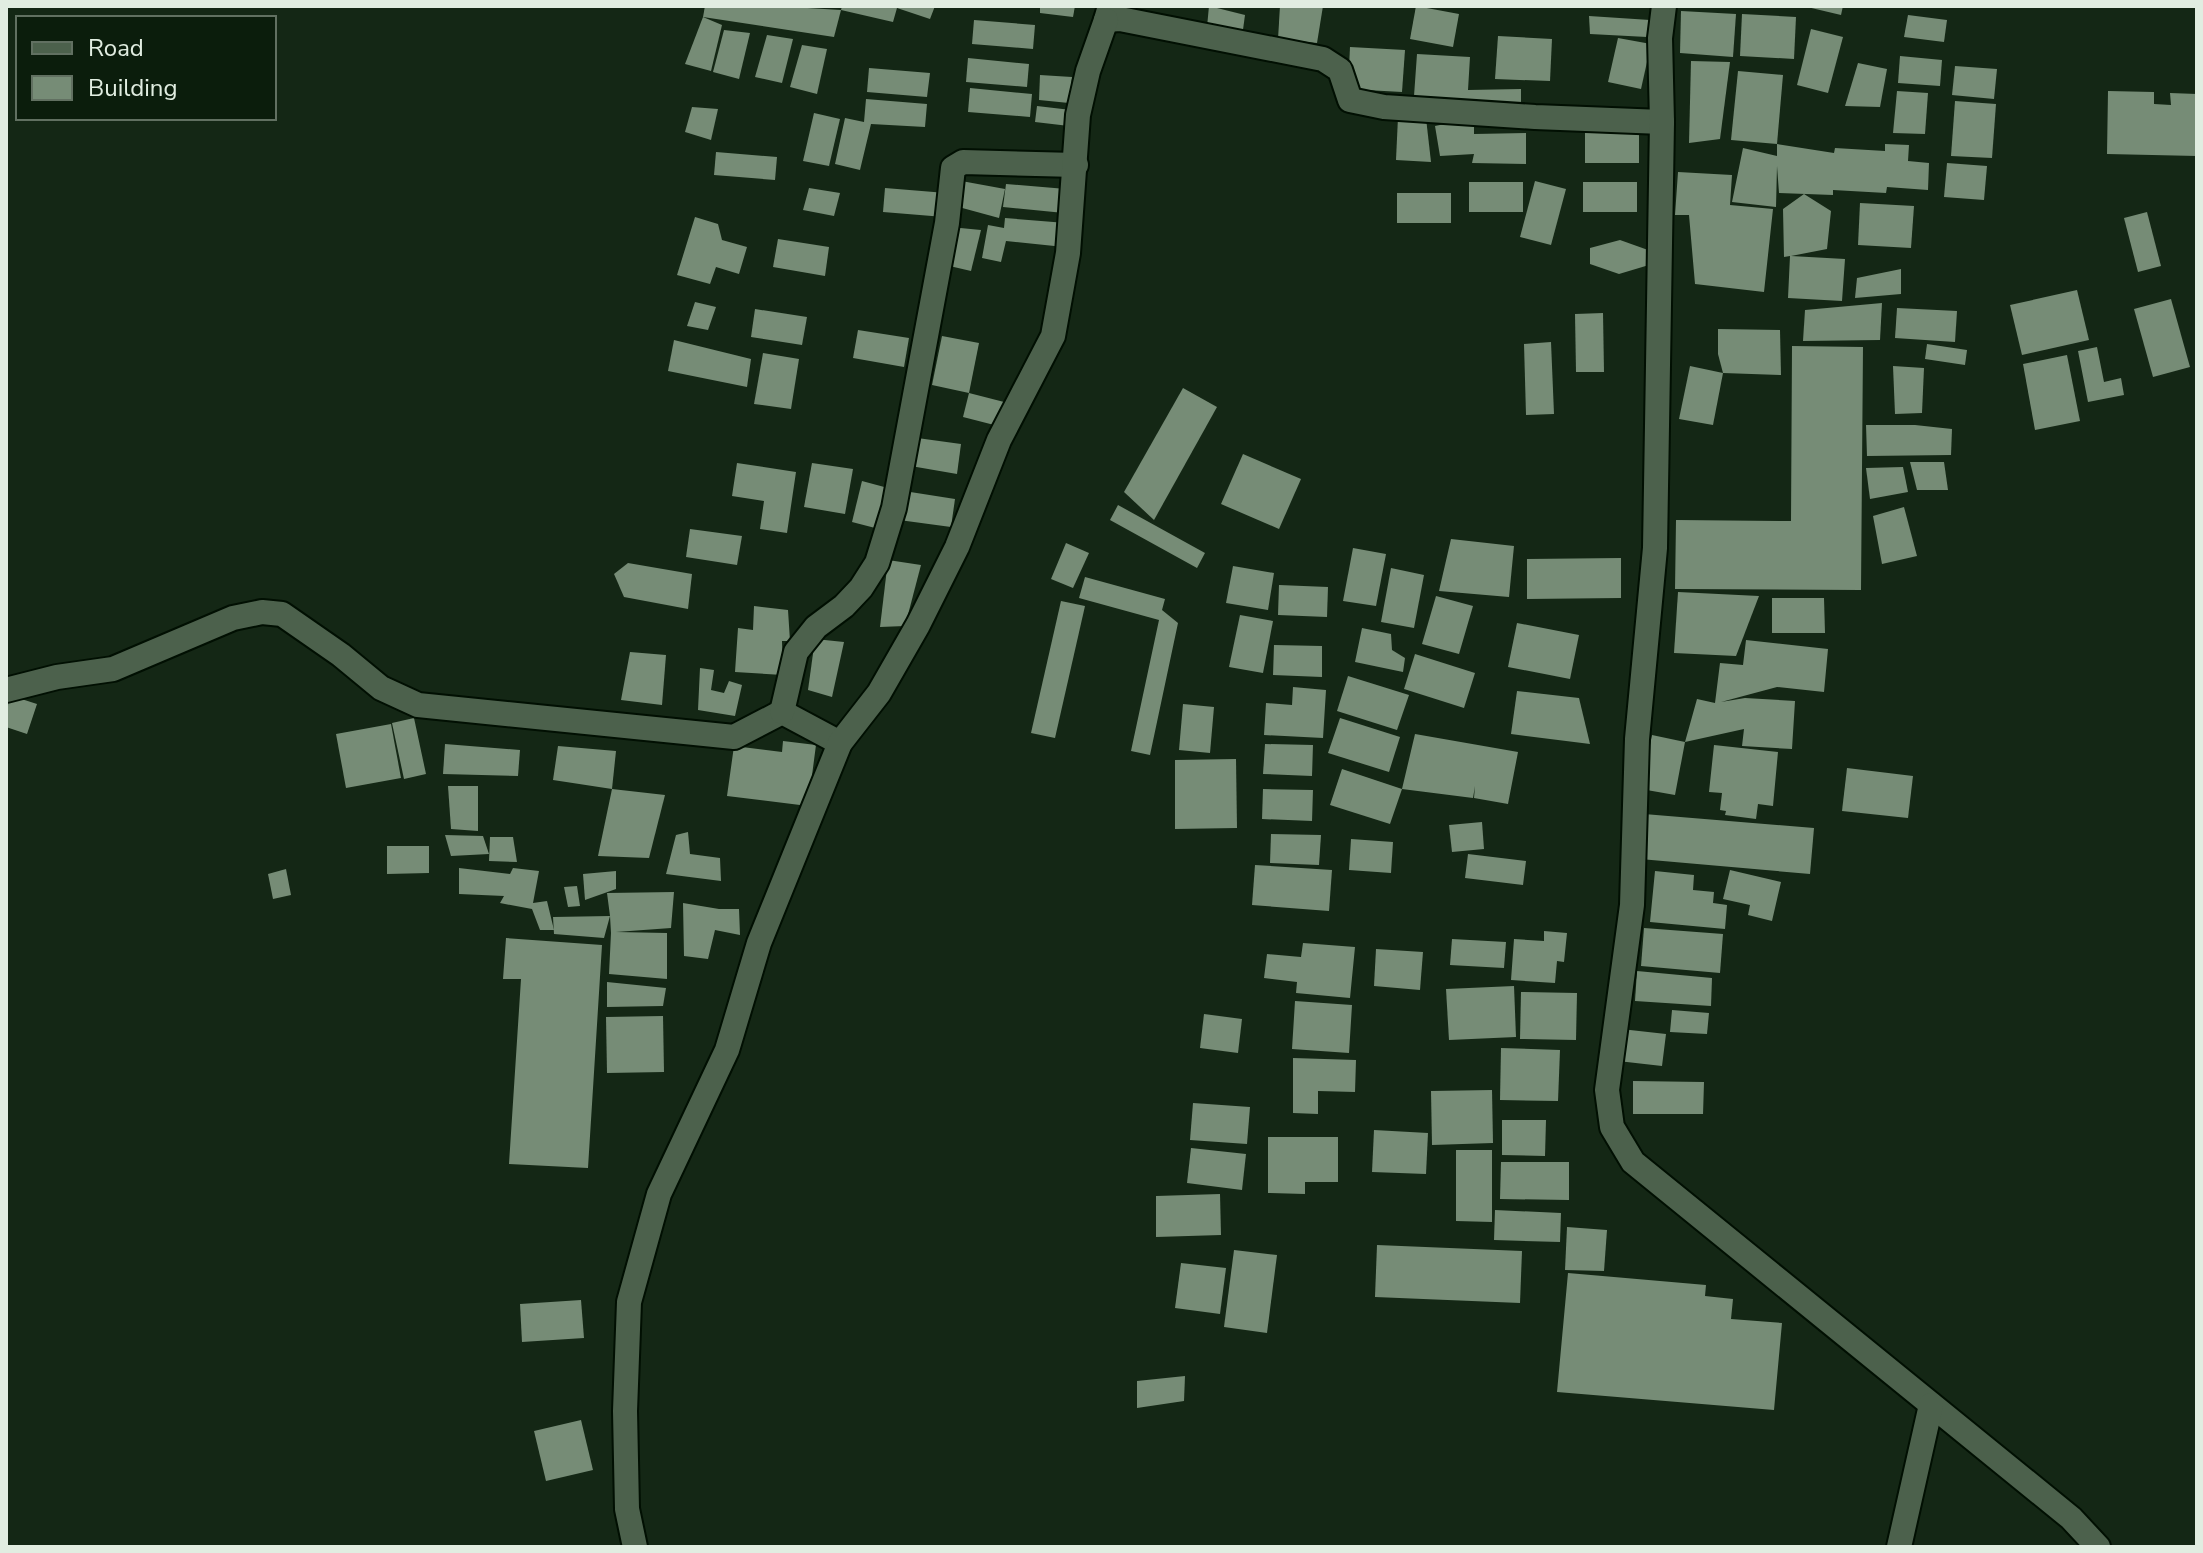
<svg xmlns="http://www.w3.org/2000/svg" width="2203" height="1553" font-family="'Nunito Sans',sans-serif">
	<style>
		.building { fill: #768c76 }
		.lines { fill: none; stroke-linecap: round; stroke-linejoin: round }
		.street-casing { stroke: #010f02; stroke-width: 28 }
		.street { stroke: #4c614c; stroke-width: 24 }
	</style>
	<rect width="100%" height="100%" fill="#142715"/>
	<g class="building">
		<polygon points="705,6 774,6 841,10 834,37 703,17"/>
		<polygon points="842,6 935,6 930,19 897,8 893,22 841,10"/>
		<polygon points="1040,6 1075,6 1073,17 1040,13"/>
		<polygon points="1209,6 1245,15 1242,37 1207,27"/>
		<polygon points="1280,6 1323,6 1317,43 1278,39"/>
		<polygon points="1416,6 1459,14 1453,47 1410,39"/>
		<polygon points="1803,6 1843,6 1841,15"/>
		<polygon points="1681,11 1736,14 1733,57 1680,53"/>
		<polygon points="1742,14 1796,17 1794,59 1740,56"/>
		<polygon points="1908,15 1947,20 1944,42 1904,37"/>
		<polygon points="1589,16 1650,20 1647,37 1590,34"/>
		<polygon points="703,17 722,25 711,71 685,64"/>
		<polygon points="974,20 1035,25 1033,49 972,44"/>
		<polygon points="1811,29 1843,37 1828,93 1797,85"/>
		<polygon points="724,30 750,33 739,79 713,72"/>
		<polygon points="767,35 793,39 782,83 755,77"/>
		<polygon points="1498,36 1552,39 1550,81 1495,79"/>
		<polygon points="1618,38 1651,44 1641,89 1608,82"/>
		<polygon points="802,45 827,49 817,94 790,87"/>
		<polygon points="1350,47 1405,50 1402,92 1348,89"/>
		<polygon points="1417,54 1470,57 1468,90 1521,89 1521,109 1454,106 1455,99 1414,96"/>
		<polygon points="1900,56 1942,60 1940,86 1898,83"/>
		<polygon points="968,58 1029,64 1027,87 966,82"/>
		<polygon points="1691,61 1730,62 1720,139 1689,143"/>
		<polygon points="1858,63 1887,69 1880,107 1845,106"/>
		<polygon points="1955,66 1997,69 1994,99 1952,95"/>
		<polygon points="869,68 930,73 927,97 867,92"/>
		<polygon points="1738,71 1783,75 1777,144 1731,140"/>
		<polygon points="1040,75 1072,77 1069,103 1039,100"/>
		<polygon points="970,88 1032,94 1030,117 968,112"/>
		<polygon points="1897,91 1928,93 1925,134 1893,133"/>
		<polygon points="2108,91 2154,92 2154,104 2171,105 2170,93 2197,94 2197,156 2107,154"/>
		<polygon points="866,99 927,104 925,127 871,124 860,170 835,164 845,118 864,122"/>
		<polygon points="1955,101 1996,104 1992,158 1951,156"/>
		<polygon points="1037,106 1071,110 1069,126 1035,122"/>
		<polygon points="692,107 718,109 711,140 685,132"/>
		<polygon points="814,113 840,119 829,166 803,161"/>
		<polygon points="1398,117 1426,118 1431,162 1396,160"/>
		<polygon points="1474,118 1474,134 1526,133 1526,164 1472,163 1474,154 1440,156 1435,126"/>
		<rect x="1585" y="133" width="54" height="30"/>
		<polygon points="1777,144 1834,153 1835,148 1885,151 1885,144 1909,145 1908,161 1929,163 1928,190 1887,187 1886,193 1833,190 1833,195 1779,193 1777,166 1776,207 1732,202 1743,148 1777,156"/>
		<polygon points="716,152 777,157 775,180 714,175"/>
		<polygon points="1947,163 1987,166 1984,200 1944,197"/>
		<polygon points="1678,172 1732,175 1730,205 1773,209 1764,292 1695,284 1689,215 1675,215"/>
		<polygon points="956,180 1005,189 999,218 955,206"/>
		<polygon points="1535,181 1566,189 1551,245 1520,237"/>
		<rect x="1469" y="182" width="54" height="30"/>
		<rect x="1583" y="182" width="54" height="30"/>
		<polygon points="1006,184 1066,189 1064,213 1003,207"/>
		<polygon points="809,188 840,193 834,216 803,210"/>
		<polygon points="885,188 946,193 944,217 883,212"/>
		<rect x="1397" y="193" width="54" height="30"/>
		<polygon points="1804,194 1831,211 1827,249 1791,256 1845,259 1842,301 1788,298 1790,256 1784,257 1783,209"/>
		<polygon points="1860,203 1914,206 1911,248 1858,245"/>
		<polygon points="2147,212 2161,266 2138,272 2124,218"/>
		<polygon points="695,217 718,224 722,240 747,247 739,274 716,267 710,284 677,275"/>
		<polygon points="1005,218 1066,223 1064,247 1006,241 1001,262 982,258 988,225 1004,228"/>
		<polygon points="950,227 981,230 971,271 941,264"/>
		<polygon points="778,239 829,247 825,276 773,267"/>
		<polygon points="1620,240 1648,250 1649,265 1619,274 1590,264 1590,248"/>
		<polygon points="1901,269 1901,294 1855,298 1857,278"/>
		<polygon points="2077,290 2089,340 2022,355 2010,305"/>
		<polygon points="2171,299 2190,367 2153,377 2134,309"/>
		<polygon points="695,302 716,307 708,330 687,326"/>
		<polygon points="1882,303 1880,340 1803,341 1805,310"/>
		<polygon points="1897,308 1957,311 1955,342 1895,338"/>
		<polygon points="755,309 807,317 802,345 751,337"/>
		<polygon points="1603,313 1604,372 1576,372 1575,314"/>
		<polygon points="1718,329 1780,330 1781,375 1723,373 1718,354"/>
		<polygon points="858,330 909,338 904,367 853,358"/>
		<polygon points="942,336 979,343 969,393 932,385"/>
		<polygon points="674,340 751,359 747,387 668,371"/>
		<polygon points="1551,342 1554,414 1526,415 1524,344"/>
		<polygon points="1927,344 1967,350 1965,365 1925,359"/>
		<polygon points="1792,346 1863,347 1861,590 1675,589 1676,520 1791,521"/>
		<polygon points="2097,347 2104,382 2121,378 2124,395 2088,402 2078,351"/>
		<polygon points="763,353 799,359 791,409 754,404"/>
		<polygon points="2067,355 2080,421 2035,430 2023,364"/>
		<polygon points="1690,366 1723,373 1713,425 1679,419"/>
		<polygon points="1893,366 1924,368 1922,413 1895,414"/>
		<polygon points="1183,388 1217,407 1154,520 1124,492"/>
		<polygon points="969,393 1008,403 1002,427 963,417"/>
		<polygon points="1866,425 1915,425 1952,429 1951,455 1867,456"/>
		<polygon points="910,437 961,444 957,474 905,465"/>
		<polygon points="1243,454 1301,479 1279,529 1221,504"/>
		<polygon points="1910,462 1944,462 1948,490 1917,490"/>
		<polygon points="737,463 796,472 787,533 760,529 764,501 732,496"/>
		<polygon points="812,463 853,469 845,514 804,507"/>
		<polygon points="1903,467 1908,492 1870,499 1866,468"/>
		<polygon points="862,481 888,488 879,529 852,522"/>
		<polygon points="904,491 955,499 951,527 899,520"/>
		<polygon points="1118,505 1205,553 1197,568 1110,520"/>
		<polygon points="1904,507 1917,556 1882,564 1873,516"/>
		<polygon points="690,529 742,536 737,565 686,557"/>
		<polygon points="1451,539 1514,546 1509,597 1439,591"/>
		<polygon points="1066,543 1089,553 1073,588 1051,579"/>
		<polygon points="1353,548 1386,554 1376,606 1343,601"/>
		<polygon points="1621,558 1621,598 1527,599 1527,559"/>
		<polygon points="888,560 921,565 905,626 880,627"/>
		<polygon points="628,563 692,574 688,609 624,597 614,574"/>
		<polygon points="1233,566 1274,573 1268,610 1226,603"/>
		<polygon points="1391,568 1424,575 1414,628 1381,622"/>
		<polygon points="1085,577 1165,599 1162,610 1178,623 1150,755 1131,751 1159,620 1079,598"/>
		<polygon points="1279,585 1328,587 1327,617 1278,615"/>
		<polygon points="1678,592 1759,596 1736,656 1674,653"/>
		<polygon points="1436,596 1473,606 1459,654 1422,644"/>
		<polygon points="1772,598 1824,598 1825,633 1772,633"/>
		<polygon points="1061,601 1085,606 1055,738 1031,733"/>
		<polygon points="754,606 788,610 790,641 782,641 783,675 735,672 738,628 753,630"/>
		<polygon points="1240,615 1273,621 1263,673 1229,667"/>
		<polygon points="1517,623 1579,635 1570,679 1508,667"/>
		<polygon points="1362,628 1391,634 1392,650 1405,658 1403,672 1355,662"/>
		<polygon points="815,639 844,642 832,697 808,690"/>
		<polygon points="1746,640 1828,649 1824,692 1777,687 1721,702 1745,698 1795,701 1792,749 1742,746 1744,729 1685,742 1697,699 1715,703 1720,663 1743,665"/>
		<polygon points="1274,645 1322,646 1322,677 1273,675"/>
		<polygon points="630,652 666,655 662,705 621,700"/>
		<polygon points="1415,654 1475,673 1464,708 1404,689"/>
		<polygon points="700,668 714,670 711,690 724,693 729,681 742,685 735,716 698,710"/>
		<polygon points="1348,676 1409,695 1397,730 1337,711"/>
		<polygon points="1293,687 1326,690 1323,738 1264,735 1266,703 1292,705"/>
		<polygon points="1517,691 1579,698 1590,744 1511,734"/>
		<polygon points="9,695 37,704 27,734 6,727"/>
		<polygon points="1183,704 1214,707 1210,753 1179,750"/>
		<polygon points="414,718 426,774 404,779 392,723"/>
		<polygon points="1340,718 1400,737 1389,772 1328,753"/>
		<polygon points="391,724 401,778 346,788 336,734"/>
		<polygon points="1415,734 1518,752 1508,804 1474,798 1475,786 1473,798 1402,789"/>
		<polygon points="1652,735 1685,742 1675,795 1641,789"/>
		<polygon points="783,741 816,745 808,806 727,796 734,746 782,752"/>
		<polygon points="445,744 520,750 518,776 443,774"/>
		<polygon points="1265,744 1313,745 1312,776 1263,774"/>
		<polygon points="1714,745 1778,752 1773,806 1758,804 1756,819 1725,815 1726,811 1720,810 1722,793 1709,792"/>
		<polygon points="558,746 616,751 612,789 553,780"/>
		<polygon points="1236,759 1237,828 1175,829 1175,760"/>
		<polygon points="1847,768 1913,776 1908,818 1842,811"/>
		<polygon points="1342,769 1402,789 1390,824 1330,805"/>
		<polygon points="448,786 478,786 478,831 451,829"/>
		<polygon points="612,789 665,795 649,858 598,856"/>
		<polygon points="1263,789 1313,790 1312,821 1262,819"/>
		<polygon points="1644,814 1814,828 1810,874 1640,859"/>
		<polygon points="1482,822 1484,849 1452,852 1449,825"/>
		<polygon points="688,832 690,854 720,858 721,881 666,874 676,835"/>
		<polygon points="1271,834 1321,835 1319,865 1270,863"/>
		<polygon points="445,835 483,836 489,854 451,856"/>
		<polygon points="490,837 513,837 517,862 489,861"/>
		<polygon points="1351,839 1393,842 1391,873 1349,870"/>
		<polygon points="387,846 429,846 429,873 387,874"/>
		<polygon points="1468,854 1526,861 1523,885 1465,878"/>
		<polygon points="1255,865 1332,870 1329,911 1252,905"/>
		<polygon points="459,868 510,874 513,868 539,871 533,903 547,901 554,930 540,930 532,909 500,903 504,896 459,894"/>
		<polygon points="286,869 291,895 273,899 268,874"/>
		<polygon points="1730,870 1781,882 1772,921 1748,915 1750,905 1723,899"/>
		<polygon points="616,871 616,889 585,900 583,874"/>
		<polygon points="1655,871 1694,875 1693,890 1714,892 1713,903 1727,905 1725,929 1650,922"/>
		<polygon points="577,886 580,906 568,907 564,887"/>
		<polygon points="674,892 671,928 616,932 667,933 667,979 609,974 611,933 610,916 604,938 554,934 553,917 610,916 607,893"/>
		<polygon points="683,903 719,909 739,909 740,935 715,930 708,959 684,956"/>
		<polygon points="1644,928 1723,934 1720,973 1641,966"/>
		<polygon points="1544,931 1567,933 1564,962 1557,961 1555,983 1511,980 1514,939 1544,941"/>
		<polygon points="506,938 602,945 588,1168 509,1164 521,979 503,979"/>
		<polygon points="1452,939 1506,942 1504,968 1450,965"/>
		<polygon points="1303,943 1355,947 1350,998 1296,993 1297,982 1264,978 1267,954 1301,957"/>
		<polygon points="1376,949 1423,952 1420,990 1374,986"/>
		<polygon points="1637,971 1712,978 1711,1006 1635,1001"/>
		<polygon points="607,982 666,988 663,1006 607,1007"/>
		<polygon points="1514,986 1516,1037 1449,1040 1446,989"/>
		<polygon points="1521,992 1577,993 1576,1040 1520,1039"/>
		<polygon points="1295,1001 1352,1005 1349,1053 1292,1049"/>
		<polygon points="1672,1010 1709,1013 1707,1034 1670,1032"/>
		<polygon points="1204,1014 1242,1019 1238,1053 1200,1048"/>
		<polygon points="663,1016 664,1072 607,1073 606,1017"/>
		<polygon points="1621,1029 1666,1034 1662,1066 1618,1061"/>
		<polygon points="1501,1048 1560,1050 1558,1101 1500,1100"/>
		<polygon points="1293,1058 1356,1060 1355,1092 1318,1091 1318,1114 1293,1113"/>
		<polygon points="1633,1081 1704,1082 1703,1114 1633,1114"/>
		<polygon points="1492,1090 1493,1143 1432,1145 1431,1091"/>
		<polygon points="1193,1103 1250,1107 1247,1144 1190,1140"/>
		<polygon points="1502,1120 1546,1120 1545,1156 1502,1155"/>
		<polygon points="1374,1130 1428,1133 1426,1174 1372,1172"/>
		<polygon points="1268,1137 1338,1137 1338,1182 1305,1182 1305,1194 1268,1193"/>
		<polygon points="1191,1148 1246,1154 1242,1190 1187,1183"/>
		<polygon points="1456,1150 1492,1150 1492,1222 1456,1221"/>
		<polygon points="1501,1162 1569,1162 1569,1200 1500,1199"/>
		<polygon points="1220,1194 1221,1235 1156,1237 1156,1196"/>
		<polygon points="1495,1210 1561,1213 1560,1242 1494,1240"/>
		<polygon points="1567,1227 1607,1230 1604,1271 1565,1270"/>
		<polygon points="1377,1245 1522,1251 1520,1303 1375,1297"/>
		<polygon points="1234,1250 1277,1255 1267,1333 1224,1327"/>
		<polygon points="1181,1263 1226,1268 1220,1314 1175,1308"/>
		<polygon points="1568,1273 1706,1285 1705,1296 1733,1299 1731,1319 1782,1323 1774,1410 1557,1392"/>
		<polygon points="581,1300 584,1338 522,1342 520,1304"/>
		<polygon points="1185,1376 1184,1401 1137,1408 1137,1381"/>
		<polygon points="581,1420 593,1470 546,1481 534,1431"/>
	</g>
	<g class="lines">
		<defs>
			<g id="street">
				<polyline points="1110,6 1106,20 1120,19 1323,59 1340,70 1350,100 1384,107 1535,117 1662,122"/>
				<polyline points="1664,6 1660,38 1662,122 1655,548 1637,739 1632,905 1607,1090 1612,1127 1633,1162 2071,1518 2098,1547"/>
				<polyline points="6,690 57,677 113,669 233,618 262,612 282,614 341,655 381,688 418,705 734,737 782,712 840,743"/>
				<polyline points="782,712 796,652 816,627 844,606 861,588 877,563 894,508 947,223 953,168 963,162 1076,165"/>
				<polyline points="635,1547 627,1509 625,1411 629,1302 659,1194 727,1050 759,943 840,743 879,693 918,625 957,547 999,440 1053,336 1068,253 1078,115 1088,71 1106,20"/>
				<polyline points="1899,1547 1931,1405"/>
			</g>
		</defs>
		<use href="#street" class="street-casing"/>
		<use href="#street" class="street"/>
	</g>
	<rect width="2203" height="1553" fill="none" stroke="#e1ede1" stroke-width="16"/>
	<rect x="16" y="16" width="260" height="104" fill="#0b1d0c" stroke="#617061" stroke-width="2"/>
	<rect x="32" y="42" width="40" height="12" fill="#4c614c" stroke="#617061" stroke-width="2"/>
	<text x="88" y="56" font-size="24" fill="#e1ede1">Road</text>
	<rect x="32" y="76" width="40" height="24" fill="#768c76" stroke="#617061" stroke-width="2"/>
	<text x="88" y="96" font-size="24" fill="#e1ede1">Building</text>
</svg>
